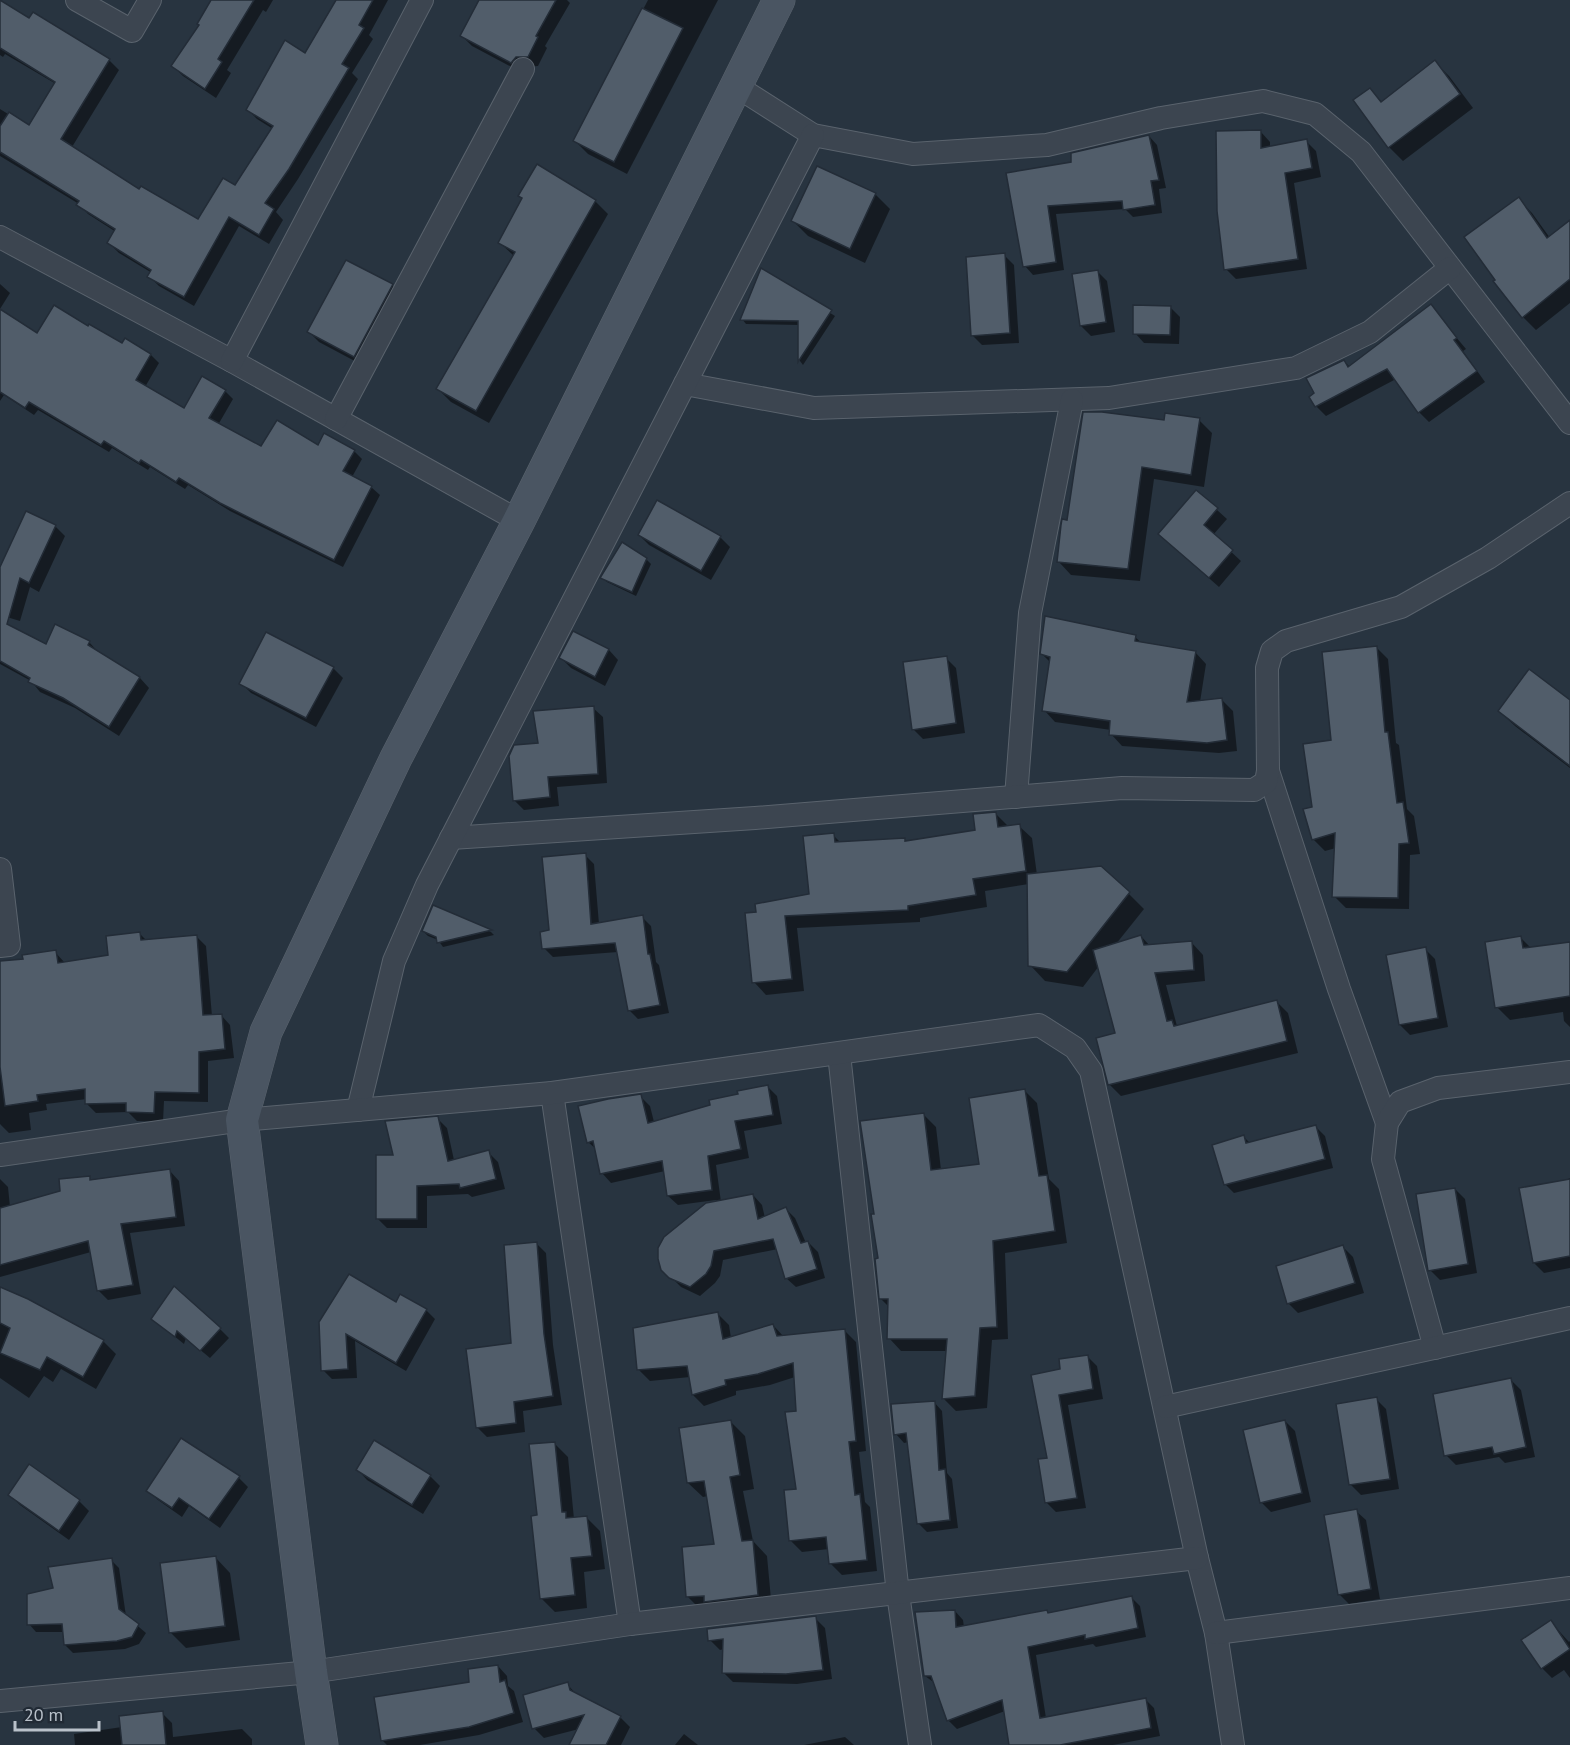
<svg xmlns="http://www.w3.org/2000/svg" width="1570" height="1745" font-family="'PT Sans',sans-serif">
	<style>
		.shadow { fill: #0007 }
		.building { fill: #515d6a; stroke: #232c37; stroke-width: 1.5 }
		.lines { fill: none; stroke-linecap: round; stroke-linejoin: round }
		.street-casing { stroke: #5a636d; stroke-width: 24 }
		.secondary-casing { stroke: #5a636d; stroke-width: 33 }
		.street { stroke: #3c4550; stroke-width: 22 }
		.secondary { stroke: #4a5562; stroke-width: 32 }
	</style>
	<rect width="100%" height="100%" fill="#283440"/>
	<g class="shadow">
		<polygon points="212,0 273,0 266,12 263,10 227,70 231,73 216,98 183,76 173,66 200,25"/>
		<polygon points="338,0 388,0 369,35 373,39 352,73 358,79 298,179 276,212 283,220 269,244 239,226 194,306 159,286 149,276 152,273 119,253 109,243 116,232 88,214 79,204 0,156 0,109 29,127 56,84 5,54 3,57 0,55 0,1 30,20 109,60 119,70 72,147 140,191 199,221 236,187 273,129 257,119 248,110 306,55"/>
		<polygon points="481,0 567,0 570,3 545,46 547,48 538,66 527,67 521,72 472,46 462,36"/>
		<polygon points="648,0 718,0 627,174 588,154 575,141"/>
		<polygon points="1435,62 1449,76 1473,108 1403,161 1389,147 1355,101 1370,90 1382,102"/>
		<polygon points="1261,132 1270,142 1270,148 1306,141 1316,151 1321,177 1294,183 1307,269 1236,279 1226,269"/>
		<polygon points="1149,136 1157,145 1166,188 1159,189 1162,213 1133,217 1125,209 1056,214 1064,270 1033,275 1025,266 1007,174 1073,163"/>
		<polygon points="875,194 890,209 865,263 808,236 793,221"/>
		<polygon points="1518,199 1532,213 1550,238 1570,226 1570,303 1536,330 1523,317"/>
		<polygon points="595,201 608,214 489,423 451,402 438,389 514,256 500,243"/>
		<polygon points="1004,255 1014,265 1019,343 982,345 972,335"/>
		<polygon points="762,270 835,316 803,365 800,361 799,325 746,324 742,319"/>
		<polygon points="1097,271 1107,281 1115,332 1091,336 1081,326"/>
		<polygon points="0,284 10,293 0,309"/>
		<polygon points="392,285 402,295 364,366 319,342 309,332"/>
		<polygon points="1430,306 1466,349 1463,351 1485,382 1429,422 1419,412 1396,379 1326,416 1316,406 1311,397 1344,361 1350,367"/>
		<polygon points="1170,307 1180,317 1179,344 1144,343 1135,333"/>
		<polygon points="0,310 37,335 88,328 122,345 151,355 159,363 145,387 185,410 225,391 233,399 218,425 262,448 318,447 354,451 362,459 352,477 371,487 380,495 343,567 230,511 188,485 185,489 150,467 148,470 112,448 109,452 38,410 34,415 4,395 0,401"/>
		<polygon points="1199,420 1212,433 1204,487 1154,479 1140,581 1071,575 1059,562 1165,422"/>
		<polygon points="1197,492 1227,519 1213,535 1241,561 1219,587 1170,544"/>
		<polygon points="658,502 720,537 730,547 711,580 649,545 639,535"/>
		<polygon points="55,526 65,536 39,592 30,587 20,621 0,615 0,570"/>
		<polygon points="646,559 651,564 636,596 607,582 602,578"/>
		<polygon points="0,627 47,646 89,642 99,653 140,678 149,688 119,736 75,708 40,692 31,681 0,664"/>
		<polygon points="574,633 609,650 618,660 605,686 571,668 561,658"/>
		<polygon points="1135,637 1143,644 1195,652 1206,664 1200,702 1222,700 1233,711 1237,751 1219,753 1122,746 1111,734 1111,730 1055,722 1044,710 1051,663 1042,654"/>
		<polygon points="1376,647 1388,659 1396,743 1399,745 1407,809 1414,816 1420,854 1410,855 1409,909 1346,908 1334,896 1336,848 1325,851 1313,839 1313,808"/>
		<polygon points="946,658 956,668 965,733 923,739 913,729"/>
		<polygon points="333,668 343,678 316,727 251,693 241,683"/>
		<polygon points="1570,702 1570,768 1515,726 1499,711"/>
		<polygon points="593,708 603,717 607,783 557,787 559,806 524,810 514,800 540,744"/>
		<polygon points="995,813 1008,826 1019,826 1032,838 1037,875 1129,894 1144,909 1116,944 1141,936 1150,946 1192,943 1203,955 1205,981 1166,985 1177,1026 1276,1001 1288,1013 1298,1053 1121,1096 1109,1084 1117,1035 1099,966 1083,987 1045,981 1030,965 1029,884 985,891 987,907 920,918 920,922 797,928 804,991 766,995 754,982 758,914 810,895 833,835 841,843 904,839 908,843 977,831"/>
		<polygon points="585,855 594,864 599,924 642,917 651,926 656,962 659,965 669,1013 638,1019 629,1010 618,952 553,957 544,948"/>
		<polygon points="434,907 491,932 494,935 443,947 438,940 428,936 423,931"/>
		<polygon points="139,933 147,941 196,936 206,946 212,1016 221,1015 230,1025 234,1058 208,1061 208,1102 164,1101 163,1122 137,1121 128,1112 96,1113 87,1104 87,1099 46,1104 47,1110 29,1113 31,1130 9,1133 0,1124 0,962 24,960 55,952 65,963 110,956"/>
		<polygon points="1521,938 1531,948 1570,943 1570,1027 1564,1021 1563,1012 1510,1020 1497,1007"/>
		<polygon points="1425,949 1435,959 1448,1027 1410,1035 1400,1025"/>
		<polygon points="768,1087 777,1096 782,1124 744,1131 749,1158 716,1165 721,1202 753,1195 762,1205 765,1218 786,1209 795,1218 806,1243 808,1242 818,1252 825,1278 796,1287 786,1278 778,1249 723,1260 720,1276 715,1283 700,1296 681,1287 663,1269 717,1203 716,1200 678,1205 668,1196 665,1171 611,1183 602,1173 597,1150 588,1142 640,1096 650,1106 654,1122 712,1106"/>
		<polygon points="1025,1091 1037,1103 1049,1179 1059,1189 1067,1243 1005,1253 1008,1339 992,1340 987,1408 956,1411 944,1399 947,1351 901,1351 889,1338 889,1307 881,1299 875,1215 924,1115 936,1127 941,1170 981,1165"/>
		<polygon points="437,1118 447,1128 454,1160 488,1152 498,1162 505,1189 472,1197 468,1194 427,1196 427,1228 387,1228 377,1218 395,1156"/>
		<polygon points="1316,1127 1325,1136 1333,1168 1234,1193 1225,1184 1244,1137 1251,1144"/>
		<polygon points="170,1171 179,1181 185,1226 130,1233 141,1294 108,1300 98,1290 91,1252 0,1277 0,1179 8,1187 10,1207 61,1192 89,1178 93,1181"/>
		<polygon points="1569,1178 1570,1178 1570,1268 1544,1273 1534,1263"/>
		<polygon points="1455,1189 1465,1199 1477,1273 1440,1280 1430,1270"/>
		<polygon points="536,1243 546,1253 553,1345 562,1405 523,1411 525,1432 487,1437 477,1427 513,1344"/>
		<polygon points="1343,1247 1353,1257 1364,1293 1298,1313 1288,1303"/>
		<polygon points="0,1288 103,1341 116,1354 96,1389 61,1369 53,1382 44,1376 29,1398 0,1378"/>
		<polygon points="396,1304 426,1310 435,1319 406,1371 355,1341 357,1378 332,1379 323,1370 321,1322"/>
		<polygon points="718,1314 729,1325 731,1338 773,1325 784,1337 845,1331 856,1342 866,1451 859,1452 865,1502 870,1507 877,1571 842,1575 831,1564 829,1549 802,1552 791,1541 798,1490 798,1412 795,1377 770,1385 736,1391 736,1395 704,1406 693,1395 690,1377 650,1381 639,1370"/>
		<polygon points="153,1319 220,1329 229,1338 210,1358 186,1338 184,1344"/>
		<polygon points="1087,1356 1097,1366 1103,1399 1068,1405 1086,1508 1056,1512 1046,1502 1049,1459 1062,1370"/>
		<polygon points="1511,1380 1521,1390 1535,1457 1505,1463 1499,1457 1456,1465 1446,1455"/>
		<polygon points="1376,1399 1386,1409 1399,1489 1361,1495 1351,1485 1338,1405"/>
		<polygon points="934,1402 942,1411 947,1473 952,1479 958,1528 927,1532 918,1523 909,1442 904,1443 896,1434"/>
		<polygon points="1285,1421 1295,1431 1311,1502 1271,1512 1261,1502"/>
		<polygon points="731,1422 745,1436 754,1489 743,1491 753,1541 767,1556 772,1610 702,1611 688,1597 716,1545 708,1496 703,1497 688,1483"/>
		<polygon points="554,1443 568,1457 574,1519 586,1517 600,1531 605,1569 584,1572 587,1608 555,1612 541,1598 538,1516"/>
		<polygon points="30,1466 79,1501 89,1511 69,1540 20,1505 10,1495"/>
		<polygon points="358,1470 430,1476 440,1486 423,1514 367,1480"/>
		<polygon points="239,1478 248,1487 220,1528 189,1506 182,1517 158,1500 148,1490"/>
		<polygon points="1356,1511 1366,1520 1380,1599 1349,1604 1339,1594"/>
		<polygon points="215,1557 230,1573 240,1640 186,1648 171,1633"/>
		<polygon points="111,1560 119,1568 126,1616 146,1633 139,1644 125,1649 73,1653 65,1645 64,1632 36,1632 29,1624 55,1589"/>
		<polygon points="1131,1597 1140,1606 1146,1637 1096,1647 1093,1644 1036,1655 1046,1718 1145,1699 1154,1708 1160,1736 1113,1745 1011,1745 1005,1711 957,1729 948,1720 936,1684 925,1676 955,1611 963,1620 964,1627 1049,1614"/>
		<polygon points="815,1618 825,1628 832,1679 797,1684 733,1682 723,1672 724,1649 720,1650 710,1640"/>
		<polygon points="1551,1622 1569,1642 1570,1641 1570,1678 1564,1670 1552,1678 1542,1668"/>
		<polygon points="498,1666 507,1676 508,1686 514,1691 523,1722 479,1735 420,1745 387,1745 382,1740"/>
		<polygon points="567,1684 578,1696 620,1717 630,1727 621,1745 571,1745 579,1729 544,1738 534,1728"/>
		<polygon points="162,1713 172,1723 173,1737 242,1729 252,1739 252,1745 75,1745 74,1734 122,1727"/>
		<polygon points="684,1734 698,1745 675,1745"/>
		<polygon points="845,1737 854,1745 804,1745"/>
	</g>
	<g class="building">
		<polygon points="0,0 29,18 33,12 110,59 61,139 139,189 141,186 198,219 223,178 235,185 273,126 246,110 285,40 305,53 336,0 373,0 359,25 364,28 342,64 349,68 289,169 265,203 274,209 259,235 229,217 184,297 147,277 151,270 107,243 115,229 76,205 79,201 0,152 0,126 9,112 29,125 55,82 0,48"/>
		<polygon points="211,0 254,0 218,59 222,62 205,89 171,66 199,25 197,24"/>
		<polygon points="479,0 556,0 536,36 538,37 528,57 516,57 511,63 460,36"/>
		<polygon points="642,8 683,28 614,162 573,141"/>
		<polygon points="1435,60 1460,94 1388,148 1353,100 1370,88 1381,102"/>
		<polygon points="1261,130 1261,148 1307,139 1312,168 1285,173 1298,259 1224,270 1217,211 1216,131"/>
		<polygon points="1149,135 1159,180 1151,181 1155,205 1123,210 1122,201 1048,206 1056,262 1023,267 1006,173 1071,162 1071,153"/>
		<polygon points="537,164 596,200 476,411 436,389 515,252 498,243 522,198 518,196"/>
		<polygon points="817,166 876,193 850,249 791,221"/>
		<polygon points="1519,197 1547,238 1570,220 1570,279 1522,318 1493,281 1495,280 1464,237"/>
		<polygon points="1005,253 1010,333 971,336 966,257"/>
		<polygon points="346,260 393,284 354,357 307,332"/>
		<polygon points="761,268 832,310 798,362 798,321 740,320"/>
		<polygon points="1098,270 1106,322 1080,326 1072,274"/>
		<polygon points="1431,304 1457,338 1454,340 1477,371 1418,413 1387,369 1315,407 1309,397 1314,393 1306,378 1344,360 1348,367"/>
		<polygon points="54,305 88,326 89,324 122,343 125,338 151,354 136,380 184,408 202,376 226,390 209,418 261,446 277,420 318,445 324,433 355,450 343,471 372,486 334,560 220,503 179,478 176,482 141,460 139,463 104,441 101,445 29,402 25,408 0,392 0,309 37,333"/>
		<polygon points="1133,305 1171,306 1170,335 1133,334"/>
		<polygon points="1083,412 1102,412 1164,420 1165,413 1200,418 1191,475 1142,467 1128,569 1057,562 1061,525 1062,519 1067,520"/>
		<polygon points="1196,490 1218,508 1204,525 1233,550 1209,578 1158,534"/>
		<polygon points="657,500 721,536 701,571 638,535"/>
		<polygon points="26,511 56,525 29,583 20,578 7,624 46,644 55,624 90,641 88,645 140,677 109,727 63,698 28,682 30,678 0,661 0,567"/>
		<polygon points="622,542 647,558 632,592 600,578"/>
		<polygon points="1045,616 1136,635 1135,641 1196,651 1187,702 1222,698 1227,740 1207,743 1109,735 1110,721 1042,711 1050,657 1040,654"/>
		<polygon points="573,631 609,649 595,677 559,658"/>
		<polygon points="266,632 334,667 306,718 239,684"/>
		<polygon points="1377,646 1385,732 1388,732 1397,803 1403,802 1409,843 1399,844 1398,898 1332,897 1335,833 1312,840 1303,809 1312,807 1303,744 1331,740 1322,652"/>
		<polygon points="947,656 956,723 912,730 903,662"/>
		<polygon points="1529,669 1570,700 1570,766 1498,711"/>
		<polygon points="594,706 598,774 548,777 550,797 513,801 509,756 514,745 538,743 533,711"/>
		<polygon points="996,812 998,827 1020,824 1026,871 973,879 976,895 908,906 908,910 785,916 792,979 752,983 745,913 756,912 755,904 809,894 803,836 834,833 835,842 905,838 905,841 975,830 973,814"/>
		<polygon points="586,853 591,924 643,915 648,954 650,954 660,1005 628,1011 615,943 542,949 540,932 549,930 542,857"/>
		<polygon points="1101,866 1130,892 1067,972 1028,966 1027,874"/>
		<polygon points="433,905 492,930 437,943 436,937 422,931"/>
		<polygon points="140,932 141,940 197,935 203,1015 222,1014 225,1049 199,1052 199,1093 155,1092 154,1113 126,1112 126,1103 85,1104 85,1089 37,1095 38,1101 5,1106 0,1067 0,961 23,959 22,955 56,950 58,963 108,955 106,936"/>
		<polygon points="1141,935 1144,945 1192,941 1194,970 1155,973 1167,1021 1172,1020 1174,1026 1277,1000 1287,1041 1108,1085 1096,1038 1115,1033 1093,950"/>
		<polygon points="1521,936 1523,948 1570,942 1570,996 1495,1008 1485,942"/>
		<polygon points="1426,947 1438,1018 1399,1025 1386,955"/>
		<polygon points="768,1085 773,1115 735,1121 741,1149 708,1156 712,1190 667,1196 662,1161 600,1174 593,1141 587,1143 578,1106 608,1099 641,1094 648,1123 710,1105 709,1100 738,1094 737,1091"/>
		<polygon points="1025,1089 1039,1176 1047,1175 1055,1231 993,1241 997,1327 980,1328 975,1396 942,1399 947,1339 887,1339 888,1299 879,1299 875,1259 878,1258 871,1214 874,1214 860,1121 924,1113 931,1170 979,1164 969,1098"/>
		<polygon points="438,1116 448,1161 489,1150 496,1179 460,1188 459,1184 417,1186 417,1219 376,1219 376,1155 393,1155 385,1121"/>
		<polygon points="1316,1125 1325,1159 1224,1185 1212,1145 1244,1135 1246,1143"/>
		<polygon points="170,1169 176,1217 121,1224 133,1285 97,1291 88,1241 0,1265 0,1208 60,1191 59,1179 90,1176 90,1180"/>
		<polygon points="1570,1179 1570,1256 1533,1263 1519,1188"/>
		<polygon points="1455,1188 1468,1264 1428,1271 1416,1194"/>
		<polygon points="753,1194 758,1219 786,1207 801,1243 808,1241 817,1269 785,1279 773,1239 714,1251 711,1266 706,1274 690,1287 669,1278 661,1270 658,1259 658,1248 664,1237 706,1203"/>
		<polygon points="537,1242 544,1334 553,1396 514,1402 516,1423 476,1428 466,1349 511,1343 504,1245"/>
		<polygon points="1343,1245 1355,1283 1287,1304 1276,1266"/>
		<polygon points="349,1274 396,1302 400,1294 427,1309 396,1363 346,1334 348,1369 321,1371 319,1322"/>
		<polygon points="174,1286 221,1328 200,1351 177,1331 175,1337 151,1319"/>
		<polygon points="0,1287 28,1299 104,1340 83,1377 47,1357 40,1370 0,1353 10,1328 0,1323"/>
		<polygon points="718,1312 723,1339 773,1324 777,1336 845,1329 856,1441 849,1442 855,1495 860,1494 867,1560 829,1564 826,1537 789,1541 784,1490 796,1489 785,1412 796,1411 793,1363 758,1374 725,1380 726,1385 692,1395 687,1366 637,1370 633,1328"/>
		<polygon points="1088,1355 1093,1389 1059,1395 1077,1498 1045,1503 1038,1459 1047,1458 1031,1375 1060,1369 1059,1359"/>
		<polygon points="1511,1378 1526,1447 1494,1454 1492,1447 1444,1456 1433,1394"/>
		<polygon points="1377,1397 1390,1479 1349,1485 1336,1404"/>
		<polygon points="935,1401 939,1470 945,1469 950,1520 917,1524 906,1433 894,1435 891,1404"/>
		<polygon points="731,1420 740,1475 730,1477 742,1541 753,1540 758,1595 704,1602 704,1596 686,1597 682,1547 714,1544 704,1481 687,1483 679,1428"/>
		<polygon points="1285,1420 1302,1493 1260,1503 1243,1430"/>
		<polygon points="181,1438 240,1476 209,1519 179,1498 172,1508 146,1491"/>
		<polygon points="374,1440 431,1475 412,1505 356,1470"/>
		<polygon points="555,1442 562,1512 566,1512 566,1518 587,1516 592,1556 571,1558 575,1595 540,1599 531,1516 537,1515 529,1444"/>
		<polygon points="29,1464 80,1500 59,1531 8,1495"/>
		<polygon points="1357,1509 1371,1589 1338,1595 1324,1515"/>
		<polygon points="216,1556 225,1626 169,1633 160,1563"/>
		<polygon points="112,1558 119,1609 139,1624 132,1637 117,1641 64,1645 62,1624 27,1625 27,1594 53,1588 48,1567"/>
		<polygon points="1132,1596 1138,1628 1085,1639 1085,1635 1028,1647 1040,1718 1146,1698 1151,1728 1060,1745 1009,1745 1002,1700 947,1721 931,1676 924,1676 915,1612 955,1610 956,1627 1047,1610 1048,1613"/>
		<polygon points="816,1616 823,1670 786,1674 722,1673 723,1639 708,1641 707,1629"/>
		<polygon points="1551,1620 1570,1649 1541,1669 1521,1640"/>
		<polygon points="498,1665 500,1682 505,1680 514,1713 469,1727 381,1741 374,1697 469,1682 468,1669"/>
		<polygon points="568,1682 570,1690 621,1716 606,1745 569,1745 584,1715 532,1729 523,1695"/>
		<polygon points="163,1711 166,1745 122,1745 119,1716"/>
	</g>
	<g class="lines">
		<defs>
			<g id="street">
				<polyline points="77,0 132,31 150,0"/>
				<polyline points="736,86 813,135 913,154 1047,145 1161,118 1263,101 1315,114 1361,152 1570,423"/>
				<polyline points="0,237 232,361 519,521"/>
				<polyline points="232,361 422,0"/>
				<polyline points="685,384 814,408 1109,398 1296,368 1370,332 1450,268"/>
				<polyline points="336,419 523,69"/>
				<polyline points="1268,771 1339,989 1387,1123"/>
				<polyline points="1016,797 1030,613 1072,400"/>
				<polyline points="451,838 755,818 1122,788 1254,790 1266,782 1268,771 1267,668 1272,651 1286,641 1401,607 1488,558 1570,503"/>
				<polyline points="0,869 9,945 0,946"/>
				<polyline points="839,1054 898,1594 920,1745"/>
				<polyline points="552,1093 630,1624"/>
				<polyline points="358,1110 394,961 427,885 813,135"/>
				<polyline points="0,1155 242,1120 552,1093 1039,1025 1075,1048 1091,1071 1197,1558 1216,1633 1233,1745"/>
				<polyline points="1435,1348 1383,1159 1387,1123 1400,1102 1438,1088 1570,1072"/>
				<polyline points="1165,1407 1570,1318"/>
				<polyline points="1216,1633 1570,1588"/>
				<polyline points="0,1701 311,1672 630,1624 1197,1558"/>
			</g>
			<polyline id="secondary" points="322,1745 311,1672 242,1120 266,1032 396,758 519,521 779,0"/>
		</defs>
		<use href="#street" class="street-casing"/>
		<use href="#secondary" class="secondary-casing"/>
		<use href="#street" class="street"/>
		<use href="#secondary" class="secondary"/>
	</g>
	<path d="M15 1721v9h84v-9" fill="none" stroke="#b9c1ca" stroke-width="3"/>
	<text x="24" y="1721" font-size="18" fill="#b9c1ca" stroke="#212a35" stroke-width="4.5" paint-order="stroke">20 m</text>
</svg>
